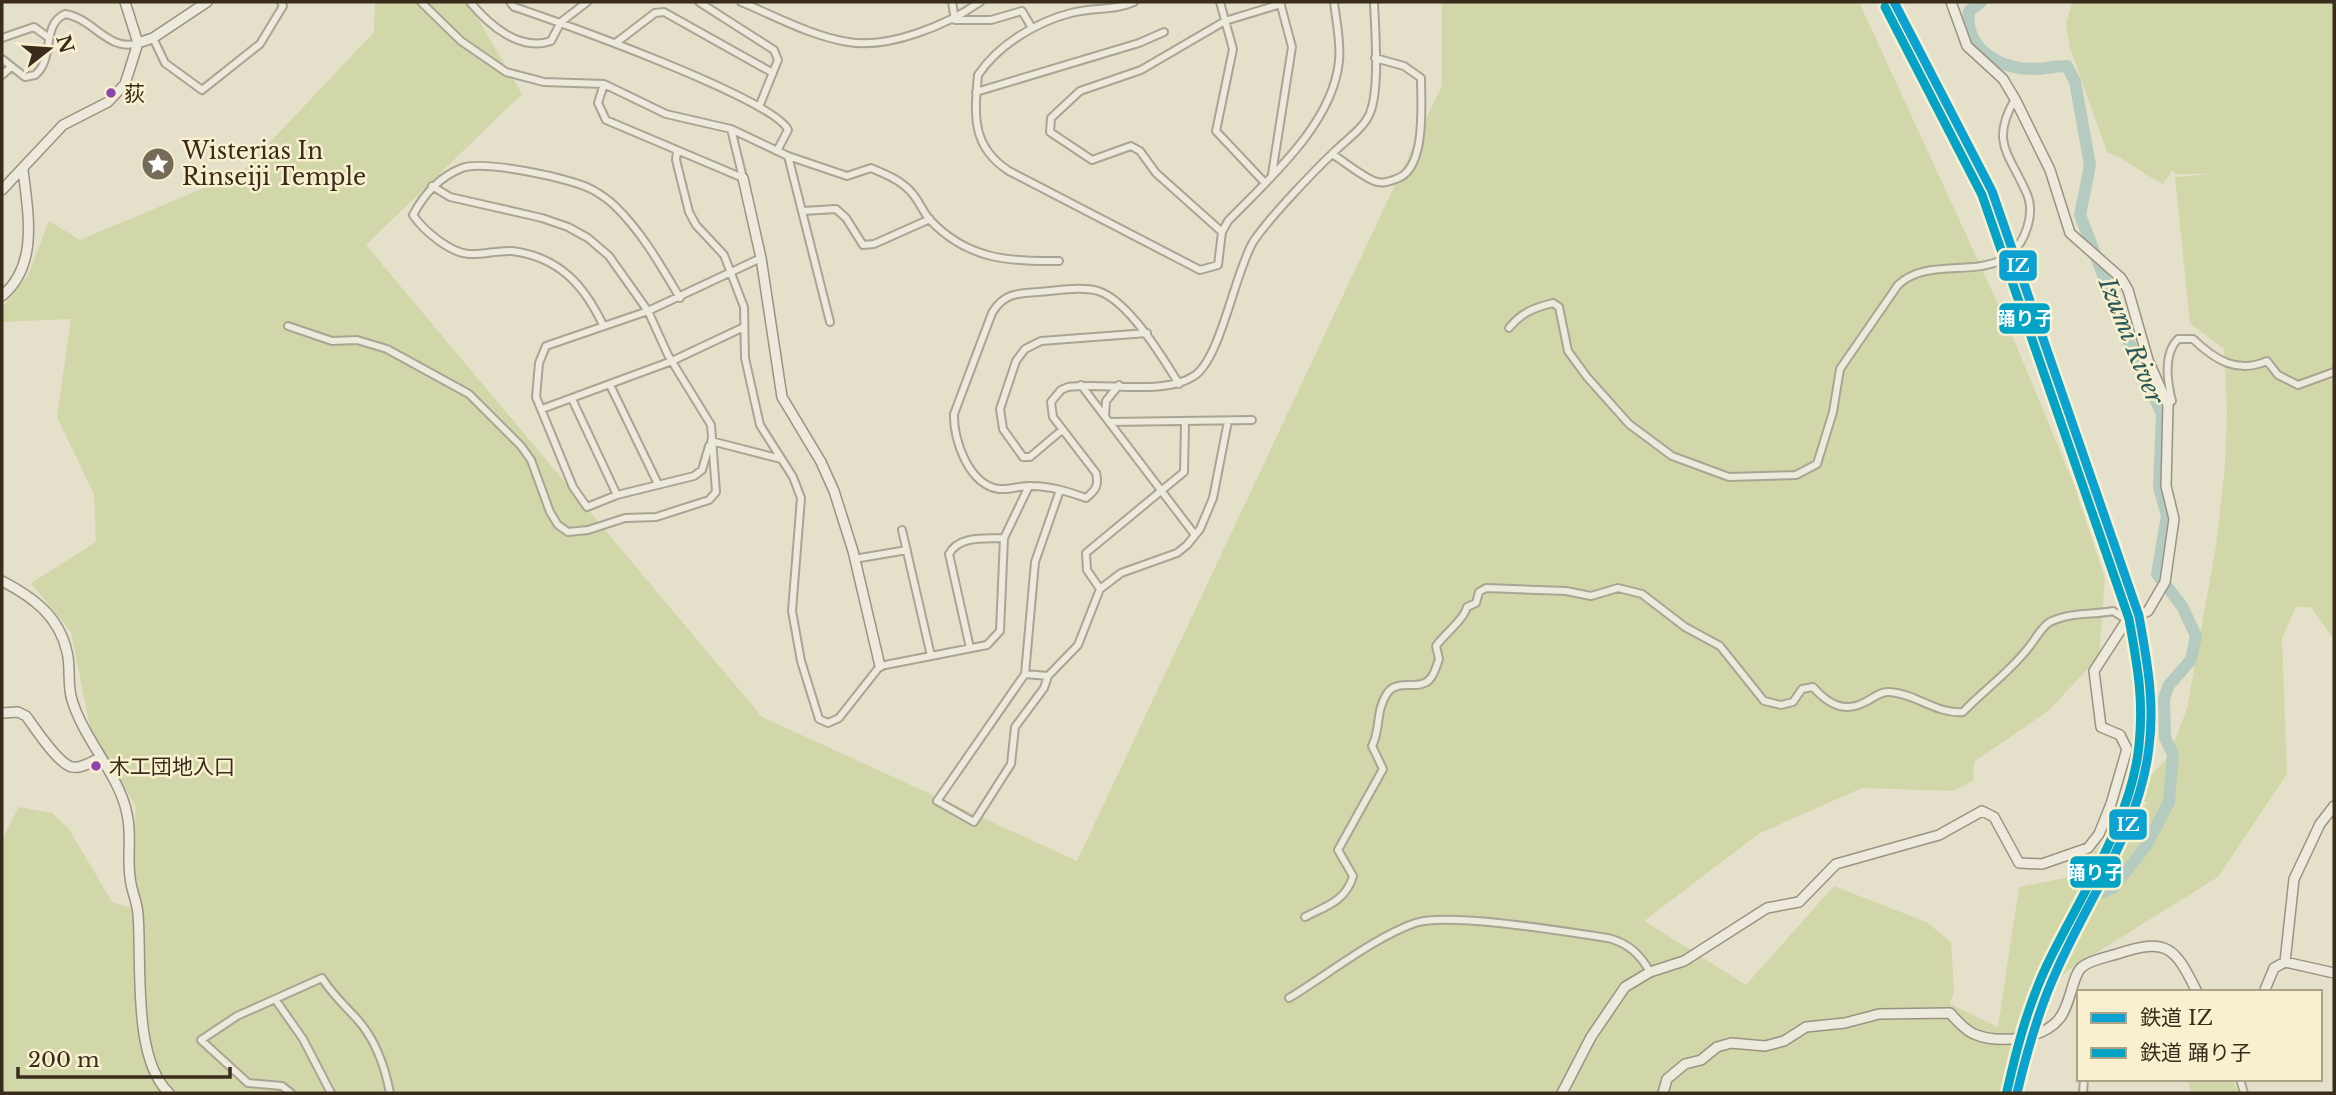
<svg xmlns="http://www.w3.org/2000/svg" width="2336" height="1095" font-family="'Libre Baskerville','Noto Sans JP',serif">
	<rect width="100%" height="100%" fill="#e5e0c9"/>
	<!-- green -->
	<path fill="#d2d7aa" d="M375,2H468L522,94L366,245L762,717L1077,861L1442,85V2H1859L2010,330L2074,485L2105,578L2099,657L2048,711L1974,762L1973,781L1953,791L1862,788L1760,833L1644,921L1746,985L1834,886L1926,922L1951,942L1954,991L1950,1004L1998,1027L2019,887L2065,878L2147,803L2139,796L2138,788L2168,758L2187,709L2216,546L2225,466L2227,411L2224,349L2190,323L2175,177L2212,174H2175L2173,170L2163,184C2143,174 2128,160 2107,152L2070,48L2066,24L2072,2H2334V640L2311,607H2296L2282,638L2287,774L2218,877L2067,971L2016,1026L2012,1093H2V840L19,807L52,813L69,829L112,902L141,911L132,864L136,807L90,727L71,632L31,583L96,542L94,494L57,417L71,319L2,322V308L28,275L49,221L80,240L242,172L374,32Z
		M2187,1079H2233L2238,1093H2191Z"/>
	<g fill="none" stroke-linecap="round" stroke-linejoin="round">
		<!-- river -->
		<path stroke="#b5cbc0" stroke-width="12" d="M1981,2L1969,11C1964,48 1999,69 2033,69C2044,69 2056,66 2067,66L2075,82L2090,165L2080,215L2129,342L2162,414L2159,487L2167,516L2157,574L2182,606L2196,636L2191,660L2169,685L2164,698L2165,738L2173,754L2169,802L2146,846L2113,888L2103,892"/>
		<defs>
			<path id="street" d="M421,2L461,41L506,72L544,82L604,84L666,114L731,129L788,156L847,176L871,168C885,174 901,180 912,193C919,201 923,212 930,220C967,259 1008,262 1059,261
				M470,2C489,25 520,52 551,41L561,22L587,2
				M510,2L514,7C557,21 775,99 788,130L777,151
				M699,2L774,50L778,60L759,107
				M741,2C775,16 811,36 848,42C889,49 947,25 980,2
				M952,2L955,20
				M1134,2C1114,11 1092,7 1071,13C1036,22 998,45 978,75C974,117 972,147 1009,171L1200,270L1218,265L1222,232L1228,221C1270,178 1333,123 1339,61C1341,41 1336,21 1334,2
				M1220,2L1233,49L1216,131L1265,183
				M955,20H991L1022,11L1032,28
				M2,38L34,27L49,38
				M153,38L165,63L202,90L260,44L283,6L281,2
				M617,42L655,13L664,12L773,73
				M2,59L25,77L35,75C55,59 41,25 65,14C93,18 109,53 138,43
				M2,75L11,67
				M604,84L598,103L606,120L743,178
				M976,92L1139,43L1164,32
				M731,129L743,178
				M677,151L676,160L689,212L696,225L724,255L744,307L745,358L760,425L793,477L801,498L792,611L801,661L819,719L828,723L839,718L880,666L987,645L1000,631L1004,538L1029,486
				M1332,154C1345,162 1360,175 1374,181C1382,184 1388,182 1396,179C1427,170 1421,103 1421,78L1404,66L1375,58
				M788,156L830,322
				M1272,174L1292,47L1280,2
				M803,211L836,209L846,218L863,245L874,244L930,219
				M1222,232L1156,173L1140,151L1131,146L1092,160L1050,132L1051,118L1080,91L1141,70L1225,21L1281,4
				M603,325C584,285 559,257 512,251C498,250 483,255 469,254C450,253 423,230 413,215C424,194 439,177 462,168C484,160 572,178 593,190C600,194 609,200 615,206C642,232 661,266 680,298
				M288,326L332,341L357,340L387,349L469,394L521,446L531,460L550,512L558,525L568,532L588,530L625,518L656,517L709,500L716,492L711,425L668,355L648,311L609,256L588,238L568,227L542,218L450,197L432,186
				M1509,328C1521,313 1533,308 1553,303L1559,307L1568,351L1587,377L1629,424L1672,456L1729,477L1796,475L1817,464L1833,412L1840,369L1898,285C1934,250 2007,292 2027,228C2031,216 2032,204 2026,192C2009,153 1990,142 2015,99
				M1179,384C1163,358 1128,300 1098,291C1080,286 1057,291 1038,292C1017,293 1003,294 992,313L954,414C953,440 969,485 999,489C1010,490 1022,485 1032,486C1051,486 1069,492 1086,498C1096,490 1099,485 1096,473L1053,417L1051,402L1061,390L1068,387C1105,382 1164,396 1194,376C1221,358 1234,275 1253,242C1268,219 1313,172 1335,151C1346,140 1364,128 1370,113C1380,88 1375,30 1374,2
				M610,385L658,484
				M1081,385L1195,535
				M572,399L617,495
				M2168,405L2172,401C2167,381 2163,354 2178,339H2193C2215,360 2237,374 2267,361L2278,375L2298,385L2334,372
				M542,409L672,361L744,327
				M1105,416L1106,401L1119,385
				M1109,422L1252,420
				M1062,430L1030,457H1023L1003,429L1000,409L1016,361L1025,349L1041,341L1147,333
				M711,441L781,459
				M709,446L702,470L694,476L617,495L587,507L573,487L536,397L539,363L546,346L648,311L761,258
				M1060,490L1035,562L1025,674L937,801L974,822L1011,764L1015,727L1044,688L1048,676L1078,645L1100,589L1121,573L1177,553L1187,545L1200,529L1213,498L1228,421
				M902,530L931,656
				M854,559L907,550
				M1100,589L1087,570L1086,553L1184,472L1185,422
				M970,648L949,554C959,535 985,539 1004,538
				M1025,674L1048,676
				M1305,917C1326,906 1346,901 1353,876L1338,850L1383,769L1372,746C1381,730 1375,710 1388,692C1398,679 1420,691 1430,679C1434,675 1437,665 1439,659L1436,646C1445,633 1463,621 1467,607L1476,603L1479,592L1486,588L1566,591L1591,596L1618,588L1642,594L1685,627L1720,646L1764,701L1781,705L1793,702L1802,689L1813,687C1827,703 1844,714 1865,702C1874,698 1880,691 1890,692C1917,694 1935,714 1963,712C1985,689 2010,672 2029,647C2035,640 2042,626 2050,622C2069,612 2093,615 2113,611L2127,620
				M1289,998C1327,975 1375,937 1415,923C1449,912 1568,932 1608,938C1628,943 1640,954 1650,972
				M275,999L303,1039L331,1093
				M2240,1079L2244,1093
				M291,1093L282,1086L248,1083L201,1040L237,1016L322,978C332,994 344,1005 357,1019C376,1040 385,1067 390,1093
				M2083,1093L2084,1079"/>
			<path id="secondary" d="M138,43L153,38L207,2
				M743,178L761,258L782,397L821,462L834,491L853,551L880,666
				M2,190L63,125L108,102L125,84L138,43L125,2
				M2,296C39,265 28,213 23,170
				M2,581C33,597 59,616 67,652C71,667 67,685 72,700C84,740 120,776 127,814C132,835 127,856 130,877C131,890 137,901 138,914C142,963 132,1058 169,1093
				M2,713L18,712L26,716C35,728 58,764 72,767C81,769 91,762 99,758
				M2285,962L2294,879L2320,824L2334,806
				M2264,992L2274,968L2285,962L2334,973
				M1562,1093L1591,1037L1625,987L1650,972L1684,961L1767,908L1799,902L1836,864L1939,835L1982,811L1994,817L2019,863L2042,864L2088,848L2099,834L2111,804L2127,749L2120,735L2101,727L2094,671L2127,620L2148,611L2165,582L2174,519L2166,486L2168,405L2148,360L2128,290L2121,278L2070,233L2050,170L2015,99L2003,79L1967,46L1951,2
				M1663,1093L1667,1079L1685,1064L1701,1060L1717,1047L1731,1043L1765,1046L1784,1041L1806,1027L1845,1023L1879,1014L1950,1013C1957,1021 1965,1030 1974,1034C1998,1044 2042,1040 2059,1019C2071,1005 2072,975 2082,967C2090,960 2107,957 2117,954C2167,937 2175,947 2197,992"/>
		</defs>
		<!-- street casing -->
		<use href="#street" stroke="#aaa493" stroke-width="10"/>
		<!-- secondary casing -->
		<use href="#secondary" stroke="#9a9383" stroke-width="12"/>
		<!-- street -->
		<use href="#street" stroke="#ede9dc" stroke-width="6"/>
		<!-- secondary -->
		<use href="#secondary" stroke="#ede9dc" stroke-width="9"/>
		<defs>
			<path id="rail-1" d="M1894,2L1992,191L2139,616C2147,661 2155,702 2149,747C2140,828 2088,899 2056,972C2038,1011 2027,1051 2017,1093"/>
			<path id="rail-2" d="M1885,7L1982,195L2129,619C2137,664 2144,698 2139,745C2132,820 2079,898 2047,965C2028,1005 2017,1047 2007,1091"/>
		</defs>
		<!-- rail-1 casing -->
		<use href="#rail-1" stroke="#f8f0ce" stroke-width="14"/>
		<!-- rail-2 casing -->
		<use href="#rail-2" stroke="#f8f0ce" stroke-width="14"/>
		<!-- rail-1 -->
		<use href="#rail-1" stroke="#0ba2d1" stroke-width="9"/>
		<!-- rail-2 -->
		<use href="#rail-2" stroke="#03a3c5" stroke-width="9"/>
	</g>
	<!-- icons -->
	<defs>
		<symbol id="sight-disc" viewBox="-11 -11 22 22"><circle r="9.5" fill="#756b58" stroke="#f8f0ce"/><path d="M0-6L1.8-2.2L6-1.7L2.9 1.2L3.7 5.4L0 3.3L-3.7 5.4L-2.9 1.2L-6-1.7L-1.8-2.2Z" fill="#fff"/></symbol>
	</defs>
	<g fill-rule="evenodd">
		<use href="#sight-disc" x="139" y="145" width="38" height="38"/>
	</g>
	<!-- markers -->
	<g fill="#8e44ad" stroke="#f8f0ce" stroke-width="2.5">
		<circle cx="111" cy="93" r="6"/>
		<circle cx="96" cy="766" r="6"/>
	</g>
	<g text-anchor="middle" stroke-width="5" stroke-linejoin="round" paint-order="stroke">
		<!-- bus labels -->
		<g font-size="21" fill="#392c1b" stroke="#f8f0ce" text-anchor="start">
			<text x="124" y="101">荻</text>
			<text x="109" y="774">木工団地入口</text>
		</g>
		<!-- poi labels -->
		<g font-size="23" fill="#392c1b" stroke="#f8f0ce" text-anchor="start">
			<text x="182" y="159">Wisterias In<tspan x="182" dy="26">Rinseiji Temple</tspan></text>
		</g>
		<!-- water labels -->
		<g font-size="24" font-style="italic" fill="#29595a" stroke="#f8f0ce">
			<text transform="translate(2131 341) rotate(68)" y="8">Izumi River</text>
		</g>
	</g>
	<g stroke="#f8f0ce" stroke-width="2.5">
		<rect x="1998" y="249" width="40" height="33" rx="7" fill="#0ba2d1"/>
		<rect x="1998" y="302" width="53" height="33" rx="7" fill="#03a3c5"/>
		<rect x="2108" y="808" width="40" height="33" rx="7" fill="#0ba2d1"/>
		<rect x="2069" y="855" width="53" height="34" rx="7" fill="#03a3c5"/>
	</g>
	<g font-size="19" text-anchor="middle" font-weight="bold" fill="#fff">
		<text x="2018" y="272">IZ</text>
		<text x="2025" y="325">踊り子</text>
		<text x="2128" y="831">IZ</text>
		<text x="2095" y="879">踊り子</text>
	</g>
	<!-- border -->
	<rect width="2336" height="1095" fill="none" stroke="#392c1b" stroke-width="7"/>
	<!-- legend -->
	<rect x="2077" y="990" width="245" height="91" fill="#f8f0ce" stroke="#aca286" stroke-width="2"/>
	<rect x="2091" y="1013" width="35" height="10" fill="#0ba2d1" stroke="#aca286" stroke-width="2"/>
	<text x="2140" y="1025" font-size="21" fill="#392c1b">鉄道 IZ</text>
	<rect x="2091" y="1048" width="35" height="10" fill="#03a3c5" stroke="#aca286" stroke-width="2"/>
	<text x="2140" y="1060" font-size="21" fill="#392c1b">鉄道 踊り子</text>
	<!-- north arrow -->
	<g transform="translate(49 49) rotate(73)" stroke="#f8f0ce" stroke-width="5" paint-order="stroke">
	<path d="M0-5L12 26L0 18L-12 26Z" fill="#392c1b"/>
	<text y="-10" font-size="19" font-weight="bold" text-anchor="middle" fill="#392c1b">N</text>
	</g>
	<!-- scale -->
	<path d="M18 1067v10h212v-10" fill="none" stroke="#392c1b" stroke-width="3.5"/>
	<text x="28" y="1067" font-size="21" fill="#392c1b" stroke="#f8f0ce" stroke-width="5" paint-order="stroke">200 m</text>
</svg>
